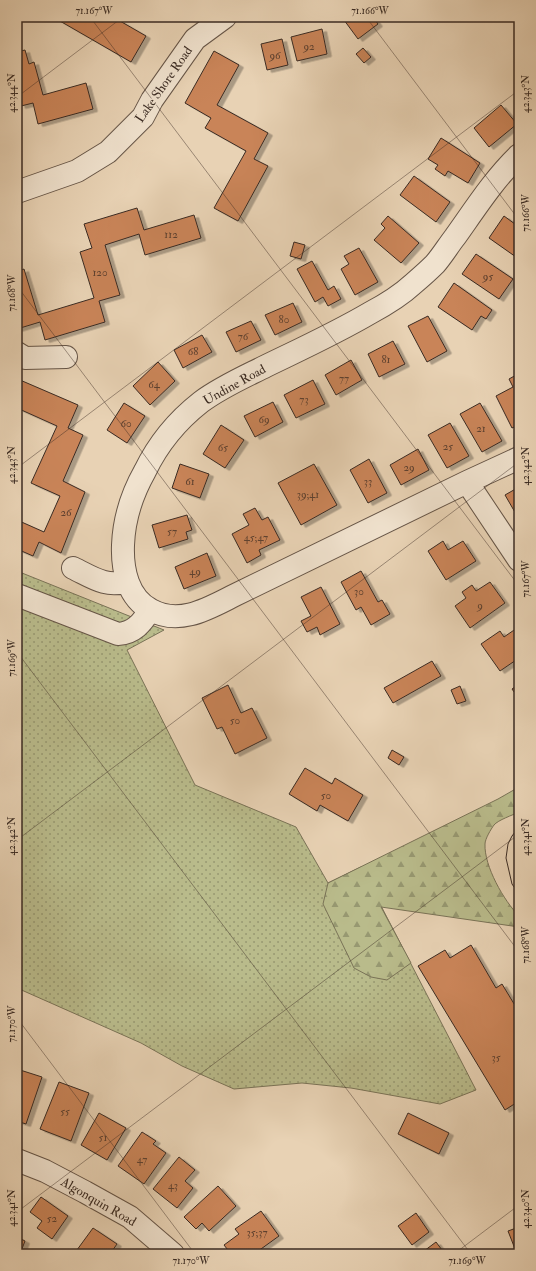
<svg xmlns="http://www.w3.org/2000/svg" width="536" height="1271" font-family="'IM FELL Double Pica',serif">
	<defs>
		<pattern id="green-dots" width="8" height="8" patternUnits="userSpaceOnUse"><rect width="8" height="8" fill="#b9bb8b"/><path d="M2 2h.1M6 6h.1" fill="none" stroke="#979871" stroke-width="1.8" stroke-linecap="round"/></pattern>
		<pattern id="forest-firs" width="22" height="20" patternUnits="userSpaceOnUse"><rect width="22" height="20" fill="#b9bb8b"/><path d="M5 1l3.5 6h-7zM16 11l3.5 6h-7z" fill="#979871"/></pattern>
		<filter id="shadow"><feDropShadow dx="4.5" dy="2.5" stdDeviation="0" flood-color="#0004"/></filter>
	</defs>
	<rect width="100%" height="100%" fill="#e8d2b4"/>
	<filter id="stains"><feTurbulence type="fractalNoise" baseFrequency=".005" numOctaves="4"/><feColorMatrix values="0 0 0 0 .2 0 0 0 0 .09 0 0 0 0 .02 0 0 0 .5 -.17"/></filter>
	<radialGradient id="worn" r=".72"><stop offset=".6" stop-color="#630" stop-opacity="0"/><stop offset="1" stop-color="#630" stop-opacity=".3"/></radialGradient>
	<!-- green -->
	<path fill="url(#green-dots)" stroke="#7a7357" d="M17,571L164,630L127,650L195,785L296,827L328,883L361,867L476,1090L440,1104L351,1088L302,1083L234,1089L182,1066L141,1043L17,988Z"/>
	<!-- forest -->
	<path fill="url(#forest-firs)" stroke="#7a7357" d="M519,787V812C513,815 498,820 494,825C491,829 485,839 485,844C484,866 504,901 519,916V927L381,907L411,963L387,980L371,977L354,968L323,904L328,883L498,799Z"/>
	<!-- building -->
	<path fill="#c98459" stroke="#3a2b23" filter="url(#shadow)" d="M53,17H113L146,36L131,62Z
		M347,17H373L378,24L358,39L344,20Z
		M322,29L327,54L297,61L291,37Z
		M282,39L288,65L267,70L261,44Z
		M363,48L371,57L364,63L356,54Z
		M25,50L29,64L34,62L43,95L86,83L93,109L38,124L33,103L21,106L17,92V52Z
		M214,51L239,65L217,105L268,133L254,159L268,166L238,221L214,208L246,151L205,128L211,118L185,103Z
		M501,105L517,124L489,147L474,128Z
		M441,138L480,163L468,183L448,171L445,176L435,169L438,165L428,159Z
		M414,176L450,202L436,222L400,195Z
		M137,208L144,230L194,215L201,238L145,255L139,234L105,245L120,295L99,301L105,322L45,340L40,322L17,329V272L24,269L38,315L94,298L80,252L92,248L84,224Z
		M388,216L419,243L401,263L374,240L385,228L381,224Z
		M504,216L519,227V253L516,257L489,238Z
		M294,242L305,245L301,259L290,256Z
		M359,248L378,282L355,295L341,269L349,264L344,256Z
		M476,254L513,279L499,299L462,274Z
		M312,261L328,290L334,286L341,299L328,306L323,297L315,302L297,269Z
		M454,283L492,310L486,319L481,316L472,330L438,307Z
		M293,303L302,322L275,335L265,315Z
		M428,316L447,351L427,362L408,326Z
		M251,321L261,340L236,352L226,332Z
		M202,335L212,352L183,368L174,350Z
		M393,341L405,364L379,377L368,354Z
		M351,360L362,380L336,395L325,375Z
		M158,362L175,381L150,405L133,386Z
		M518,374L519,425L512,428L496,396L513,387L509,379Z
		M20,380L78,405L68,428L83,435L63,481L85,492L61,553L39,542L33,556L17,549V520L44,532L60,496L31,483L57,426L17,408V386Z
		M313,380L325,404L296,418L284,395Z
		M273,402L283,422L255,437L244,416Z
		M124,403L145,416L127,443L107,430Z
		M480,403L502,441L482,452L460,414Z
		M450,423L469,456L447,468L428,435Z
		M221,425L244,440L225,468L203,454Z
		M418,449L429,470L401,485L390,465Z
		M369,459L387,493L368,503L350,470Z
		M180,464L209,474L200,498L172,488Z
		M314,464L337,505L301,525L278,483Z
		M519,487V512L516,514L505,495Z
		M255,508L262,520L268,517L280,540L259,550L261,555L247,563L232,534L249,525L243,514Z
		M187,515L192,530L186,532L188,539L159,548L152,525Z
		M443,541L448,550L463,541L476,561L446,580L428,551Z
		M207,553L216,576L184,589L175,567Z
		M361,571L378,602L382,600L390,614L371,625L361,607L356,610L341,582Z
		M490,582L505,603L470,628L455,606L466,598L462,592L472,585L476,591Z
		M321,587L340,624L320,635L317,627L307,632L301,621L311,616L301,597Z
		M517,628L519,631V658L500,671L481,644L500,631L504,637Z
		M432,661L441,676L393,703L384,688Z
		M519,684V699L512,689Z
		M228,685L241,713L252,708L267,738L235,754L222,727L217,729L202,698Z
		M460,686L466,701L457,704L451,690Z
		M392,750L404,757L399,765L388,758Z
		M305,768L332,784L335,778L363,795L348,821L320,805L317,811L289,794Z
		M471,945L496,988L502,984L519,1012V1101L505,1110L418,966L445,950L450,958Z
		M17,1069L42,1077L26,1124L17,1121Z
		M59,1082L89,1093L71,1141L40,1129Z
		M99,1113L126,1128L107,1160L81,1145Z
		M408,1113L449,1133L439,1154L398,1134Z
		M142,1132L156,1141L153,1144L166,1153L144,1184L118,1166Z
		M179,1157L195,1170L185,1181L193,1188L177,1208L153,1189Z
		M218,1186L236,1206L209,1231L202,1223L196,1229L184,1217Z
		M41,1197L68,1216L52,1239L37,1228L42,1221L30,1212Z
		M261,1211L279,1236L254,1254H231L224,1245L239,1234L235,1229Z
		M416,1213L429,1232L412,1245L398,1226Z
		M519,1227V1254H517L508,1231Z
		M93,1228L117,1244L110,1254H74Z
		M17,1237L25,1241L20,1254H17Z
		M436,1242L445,1254H420Z"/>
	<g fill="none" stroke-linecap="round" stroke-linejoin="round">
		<defs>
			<path id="minor" d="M519,155C494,179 475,209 455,237C448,246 442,256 435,264C428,271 420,278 413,284C400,296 385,305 370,313C336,333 301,349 266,366C244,377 221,387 201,402C178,420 158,444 145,471C132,494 124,519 123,545C122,570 128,598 151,610C180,626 209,608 235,595L467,482L519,458
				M17,192L77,171L108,152L143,117L152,100L195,39L225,17
				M17,353L25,358L66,357
				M467,482L519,560
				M73,568C92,577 106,588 127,581
				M17,595L118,634C134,633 142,623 150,610
				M17,1160L45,1171L85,1192L130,1217L173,1254"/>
		</defs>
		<!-- minor casing -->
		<use href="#minor" stroke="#665547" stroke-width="24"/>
		<!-- minor -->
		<use href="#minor" stroke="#f0e2ce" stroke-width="22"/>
		<!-- tram -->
		<path stroke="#3a2b23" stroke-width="1" d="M519,827L512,836L508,844L506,858L512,884L519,894"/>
	</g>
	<!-- ticks -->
	<path fill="none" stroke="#3a2b23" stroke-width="1" stroke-opacity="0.45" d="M90,17L519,586M366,17L519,220M17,97L123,17M17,286L519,952M17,468L519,90M17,652L471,1254M17,840L519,462M17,1018L195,1254M17,1212L519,834M454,1254L519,1205"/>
	<g text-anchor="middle" stroke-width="3" stroke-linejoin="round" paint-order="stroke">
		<!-- number labels -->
		<g font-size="11" fill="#5e4130">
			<text x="309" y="50">92</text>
			<text x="275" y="59">96</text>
			<text x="171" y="238">112</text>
			<text x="100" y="276">120</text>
			<text x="488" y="280">95</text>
			<text x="284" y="323">80</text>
			<text x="243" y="340">76</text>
			<text x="193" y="355">68</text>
			<text x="386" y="363">81</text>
			<text x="344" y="382">77</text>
			<text x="154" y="388">64</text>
			<text x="304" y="403">73</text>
			<text x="264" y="423">69</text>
			<text x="126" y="427">60</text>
			<text x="481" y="432">21</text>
			<text x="448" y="450">25</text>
			<text x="223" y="451">65</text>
			<text x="409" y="471">29</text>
			<text x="190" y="485">61</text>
			<text x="368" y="485">33</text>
			<text x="308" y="498">39;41</text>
			<text x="66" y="516">26</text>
			<text x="172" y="535">57</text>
			<text x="256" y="541">45;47</text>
			<text x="195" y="575">49</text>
			<text x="359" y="595">30</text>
			<text x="480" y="609">9</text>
			<text x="235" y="724">50</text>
			<text x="326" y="799">50</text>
			<text x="496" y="1061">35</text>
			<text x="65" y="1115">55</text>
			<text x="103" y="1141">51</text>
			<text x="142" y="1163">47</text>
			<text x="173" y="1189">43</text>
			<text x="52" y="1222">52</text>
			<text x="257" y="1236">35;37</text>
		</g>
		<!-- street labels -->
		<g font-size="13" fill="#3a2b23" stroke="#f0e2ce">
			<text transform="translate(163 84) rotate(-55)" y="5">Lake Shore Road</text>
			<text transform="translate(234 384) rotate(-29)" y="5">Undine Road</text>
			<text transform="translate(99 1201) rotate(30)" y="5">Algonquin Road</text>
		</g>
	</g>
	<!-- margin -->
	<rect width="536" height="1271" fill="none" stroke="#e8d2b4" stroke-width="44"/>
	<rect x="22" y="22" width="492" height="1227" fill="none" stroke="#3a2b23" stroke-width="1.5"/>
	<g font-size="10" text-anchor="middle" fill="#3a2b23">
		<text x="94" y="14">71.167°W</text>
		<text x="370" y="14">71.166°W</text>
		<text transform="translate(11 93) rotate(-90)" y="4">42.344°N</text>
		<text transform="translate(525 94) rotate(-90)" y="4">42.343°N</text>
		<text transform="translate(525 213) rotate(-90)" y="4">71.166°W</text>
		<text transform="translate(11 293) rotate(-90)" y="4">71.168°W</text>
		<text transform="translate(11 465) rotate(-90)" y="4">42.343°N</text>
		<text transform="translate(525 466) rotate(-90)" y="4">42.342°N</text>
		<text transform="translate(525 579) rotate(-90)" y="4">71.167°W</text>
		<text transform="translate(11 658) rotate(-90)" y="4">71.169°W</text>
		<text transform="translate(11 836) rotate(-90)" y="4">42.342°N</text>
		<text transform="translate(525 837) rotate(-90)" y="4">42.341°N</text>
		<text transform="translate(525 945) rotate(-90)" y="4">71.168°W</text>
		<text transform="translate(11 1024) rotate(-90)" y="4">71.170°W</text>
		<text transform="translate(11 1208) rotate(-90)" y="4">42.341°N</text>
		<text transform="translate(525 1209) rotate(-90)" y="4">42.340°N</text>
		<text x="191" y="1264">71.170°W</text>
		<text x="467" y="1264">71.169°W</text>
	</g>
	<rect width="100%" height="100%" filter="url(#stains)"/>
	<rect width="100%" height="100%" fill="url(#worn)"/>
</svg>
